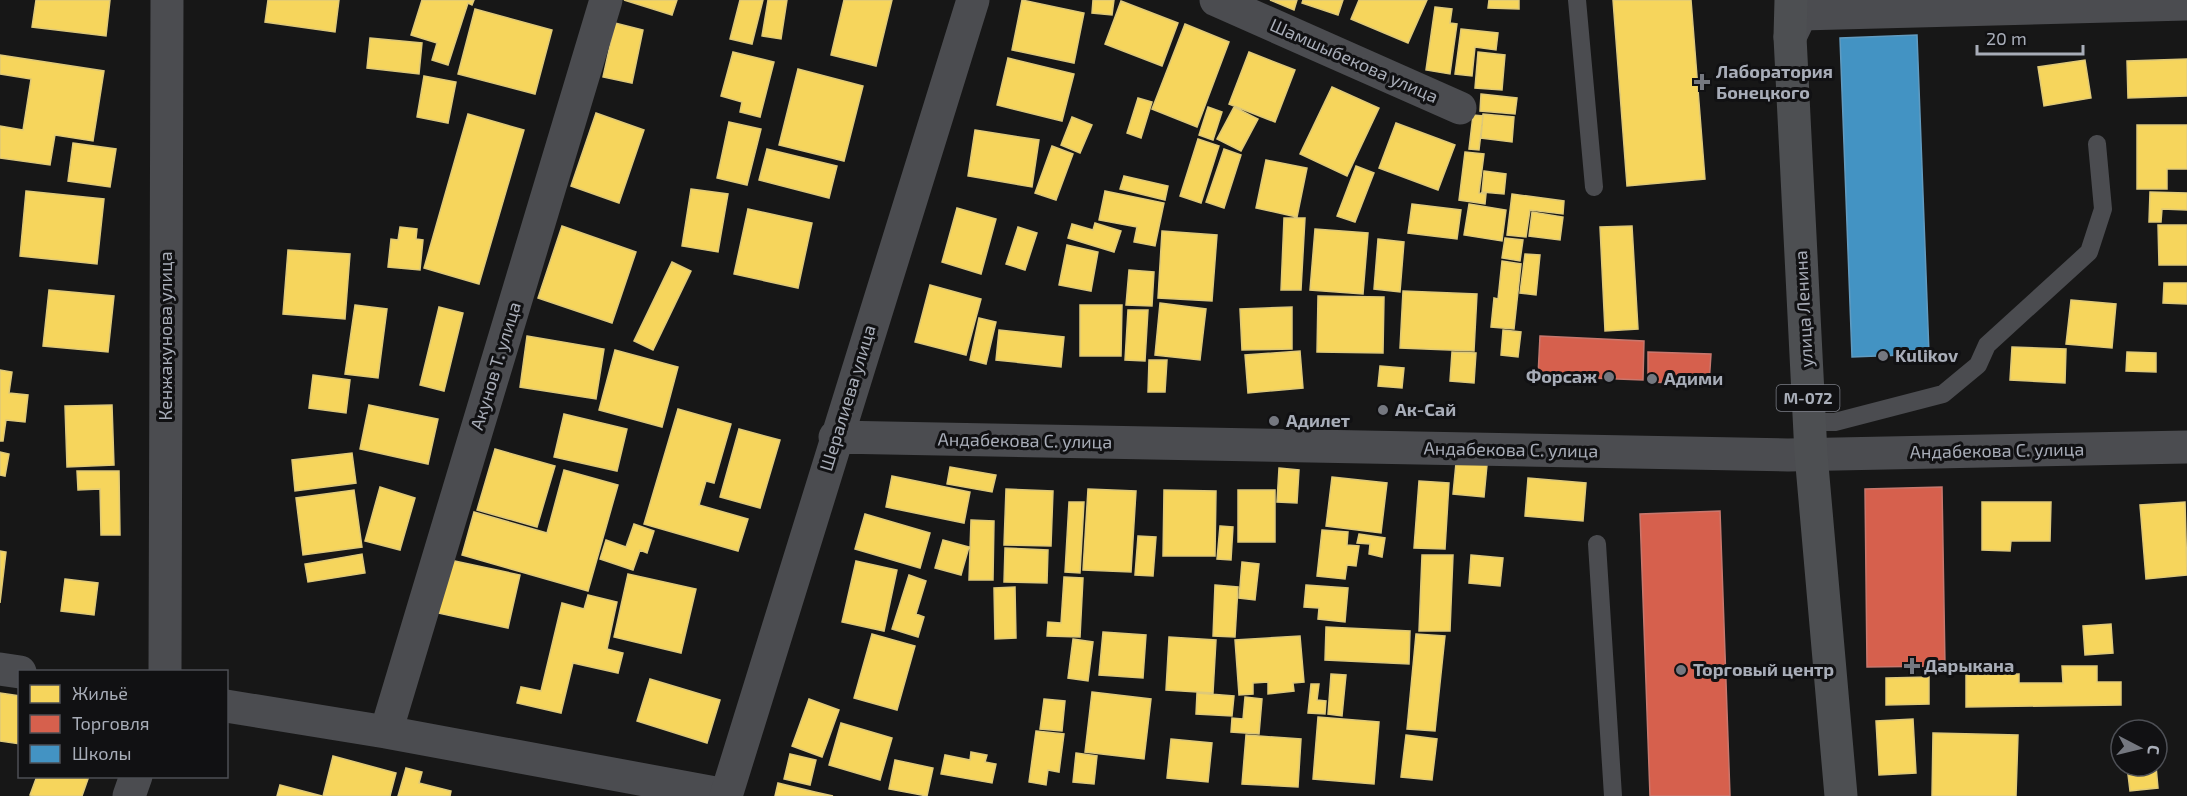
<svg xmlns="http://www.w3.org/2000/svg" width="2187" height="796" font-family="'Exo 2',sans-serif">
	<rect width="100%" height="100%" fill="#171717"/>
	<!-- homes -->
	<path fill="#f6d55c" stroke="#dfc978" stroke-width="1.5" d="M36,0H110L106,36L32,27Z
		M268,0H339L335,32L265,22Z
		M422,0H474L472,5L468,3L448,65L432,60L437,43L411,35Z
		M624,0H677L672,15Z
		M740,0H763L752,44L730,39Z
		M768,0H787L781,39L762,36Z
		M844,0H892L876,66L831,55Z
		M1022,0L1084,13L1074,63L1012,50Z
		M1093,0H1114L1112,15L1092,13Z
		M1270,0H1297L1294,10Z
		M1303,0H1343L1338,15L1302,3Z
		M1359,0H1427L1408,43L1351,19Z
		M1489,0H1519V9L1488,8Z
		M1613,0H1691L1705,179L1627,186Z
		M1121,1L1178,23L1162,66L1105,44Z
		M1435,7L1452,9L1450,23L1457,24L1450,74L1426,70Z
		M475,9L552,30L535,94L458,74Z
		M615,23L643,30L632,83L603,77Z
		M1185,24L1229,42L1197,127L1152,109Z
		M1461,29L1498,33L1496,50L1475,47L1472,76L1455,74Z
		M370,38L422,43L419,74L367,68Z
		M733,52L774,62L760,117L740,112L742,102L721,96Z
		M1249,52L1295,70L1275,122L1229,104Z
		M1478,52L1505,55L1502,90L1475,88Z
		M0,55L104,71L93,141L55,135L50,165L0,158V126L23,130L31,79L0,74Z
		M1008,58L1074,74L1062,121L997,105Z
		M2187,59V96L2128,98L2127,61Z
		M2085,60L2091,98L2044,106L2038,67Z
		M798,69L863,86L844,161L779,145Z
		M424,76L456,82L448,123L417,117Z
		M1332,87L1379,108L1347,176L1300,154Z
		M1481,94L1517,98L1515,114L1480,111Z
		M1138,98L1152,102L1141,138L1127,133Z
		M1208,107L1222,112L1213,140L1199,135Z
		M1234,107L1258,119L1241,151L1217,139Z
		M596,113L644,130L619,203L571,186Z
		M468,114L524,130L479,284L424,268Z
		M1483,114L1514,117L1512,142L1481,138Z
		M1473,115L1483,116L1479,150L1469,149Z
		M1072,117L1092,125L1080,153L1061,145Z
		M729,122L761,129L747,185L717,178Z
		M1396,123L1455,145L1438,190L1379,168Z
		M2137,125H2187V169H2167V189H2137Z
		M975,130L1039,140L1032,187L968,176Z
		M1198,139L1219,146L1201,203L1180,196Z
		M73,143L116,149L110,187L68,181Z
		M1052,146L1073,154L1056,200L1035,193Z
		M767,149L837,166L829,198L759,180Z
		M1224,149L1241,155L1224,208L1206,202Z
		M1465,152L1484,154L1479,193L1486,194L1485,204L1459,200Z
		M1266,160L1307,168L1297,217L1256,208Z
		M1356,166L1374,173L1355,222L1337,216Z
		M1484,171L1506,174L1504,194L1482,192Z
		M1124,176L1168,186L1165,200L1120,189Z
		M691,189L728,194L718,252L682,246Z
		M26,191L104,199L97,264L20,256Z
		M1105,191L1164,203L1155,246L1134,242L1137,227L1099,220Z
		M2150,192L2187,193V210L2162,209L2161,222H2149Z
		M1512,194L1564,201L1563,214L1530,210L1526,237L1507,235Z
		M1412,204L1461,210L1457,239L1408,233Z
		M1469,204L1506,210L1502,241L1464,235Z
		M957,208L996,219L981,274L942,262Z
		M748,209L812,223L798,288L734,274Z
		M1532,212L1563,217L1560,240L1529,236Z
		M1284,218H1305L1301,290H1281Z
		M1095,223L1121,231L1114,252L1068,238L1072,224L1093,230Z
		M2158,225H2187V265H2159Z
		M562,226L636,252L612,323L538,298Z
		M1632,226L1638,329L1605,331L1600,227Z
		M400,227L417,229L416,239L423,240L420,270L388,267L391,239L398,240Z
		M1018,227L1037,233L1025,270L1006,264Z
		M1315,229L1368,233L1363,294L1310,290Z
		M1162,231L1217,235L1212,301L1158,298Z
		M1505,238L1523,240L1520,261L1502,258Z
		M1378,239L1404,242L1400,292L1374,289Z
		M1067,245L1098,252L1091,291L1059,285Z
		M288,250L350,254L345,319L283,314Z
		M1525,254L1540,255L1536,295L1520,293Z
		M1502,261L1521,264L1514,329L1491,327L1494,298L1498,299Z
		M672,262L691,271L653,350L634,341Z
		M1129,270L1154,272L1152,306L1126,305Z
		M2164,283H2187V304L2163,303Z
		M930,285L981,299L966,355L915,342Z
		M49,290L114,296L108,352L43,346Z
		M1403,291L1477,294L1474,351L1400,348Z
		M1318,296L1384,297L1383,353L1317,352Z
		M2071,300L2116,304L2112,348L2066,344Z
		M1160,303L1206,309L1200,360L1155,355Z
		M355,305L387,309L378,378L345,374Z
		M1080,305H1122L1121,356H1080Z
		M439,307L463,313L444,391L420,385Z
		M1292,307V349L1242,350L1240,309Z
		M1128,310H1148L1145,361L1125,360Z
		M979,318L996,322L986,364L970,360Z
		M999,330L1064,337L1061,367L996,360Z
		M1503,330L1521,332L1518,357L1501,355Z
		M527,336L604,349L596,399L520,387Z
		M2012,347L2066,349L2065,383L2010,380Z
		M615,350L678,367L662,427L599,410Z
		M1300,351L1303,388L1248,393L1245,355Z
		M1452,352L1476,353L1474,383L1450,381Z
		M2127,352L2156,353V372L2126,371Z
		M1149,360H1167L1165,392H1148Z
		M1380,366L1404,368L1402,388L1378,386Z
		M0,370L12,372L9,393L28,395L25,422L6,420L3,441H0Z
		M313,375L350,380L346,413L309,408Z
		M112,405L114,465L67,467L65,406Z
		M369,405L438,419L428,464L360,449Z
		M678,409L731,424L714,483L706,481L699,505L748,519L738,551L644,524Z
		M564,414L627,429L617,471L554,457Z
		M739,429L780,440L760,508L720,497Z
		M495,449L555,466L537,527L477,510Z
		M0,452L9,454L5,476L0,475Z
		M352,453L356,483L295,491L292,460Z
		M1456,463L1487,465L1484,497L1453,494Z
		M950,467L996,475L992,492L947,484Z
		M1279,468L1299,470L1297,503L1277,502Z
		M564,470L618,485L588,591L462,555L474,512L547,533Z
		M77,471H119L120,535H101L100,489L78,490Z
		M892,476L970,492L964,523L886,507Z
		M1332,477L1387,483L1381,533L1326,526Z
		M1528,478L1586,483L1583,521L1525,516Z
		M1419,481L1449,483L1445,549L1414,548Z
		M380,487L415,498L400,550L365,541Z
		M1006,489L1053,491L1051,546L1004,545Z
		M1088,489L1136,491L1131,572L1083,570Z
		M354,490L362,547L303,555L296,498Z
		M1164,490L1216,491L1215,556H1163Z
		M1238,490H1275V542H1238Z
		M1069,502H1084L1080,573L1065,572Z
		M1982,502H2051L2050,541H2011L2010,551L1982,550Z
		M2185,502L2187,575L2146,579L2140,505Z
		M865,514L930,533L920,568L855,549Z
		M971,520L994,521L993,580H969Z
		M634,524L654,531L647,553L640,550L633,570L600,559L606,540L626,547Z
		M1220,526L1233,527L1231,560L1217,559Z
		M1322,530L1348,532L1347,545L1359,546L1356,566L1347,565L1345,579L1317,576Z
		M1359,534L1385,538L1382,557L1369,554L1370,544L1357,543Z
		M1138,536L1156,537L1153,576L1135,575Z
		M943,540L969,547L961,575L935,568Z
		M1005,548L1048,550L1047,583L1004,582Z
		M0,551L6,552L0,603Z
		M362,554L365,573L308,582L305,564Z
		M1422,555H1453L1450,631H1419Z
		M1471,555L1503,558L1500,586L1469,583Z
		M450,560L520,575L508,628L438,613Z
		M856,561L897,570L884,631L842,622Z
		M1242,562L1259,564L1255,600L1239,598Z
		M628,574L696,589L681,653L614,637Z
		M909,575L926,581L916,614L924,617L918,637L892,629Z
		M1064,577L1083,578L1080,637L1047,636L1048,622L1061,623Z
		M65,579L98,583L94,615L61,611Z
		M1215,585L1238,587L1235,637L1213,636Z
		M1306,585L1348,588L1345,622L1318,619L1319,608L1304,607Z
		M1015,587L1016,638L995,639L994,588Z
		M588,595L617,602L607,649L623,653L618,673L573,663L561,713L517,703L521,687L541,691L562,603L584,609Z
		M2111,624L2113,653L2085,655L2083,626Z
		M1326,627L1410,631L1409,664L1325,660Z
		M1103,632L1146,635L1143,678L1099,675Z
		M872,634L915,646L897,710L854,698Z
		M1416,634L1445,636L1435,731L1407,729Z
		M1300,636L1304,682L1293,683L1294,691L1268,694V682L1253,683V694L1239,695L1235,640Z
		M1169,637L1216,640L1213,693L1166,690Z
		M1073,639L1093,642L1088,681L1068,678Z
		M2062,666H2097V682H2121V705L1966,707V675L2019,674V683H2063Z
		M1331,674L1346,675L1342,716L1328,714Z
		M1929,677V704L1886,705V678Z
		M650,679L720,700L707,743L637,721Z
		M1311,684H1319L1317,700L1326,701L1325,714L1308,713Z
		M1092,692L1151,699L1144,759L1085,752Z
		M0,693L20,696V744L0,741Z
		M1197,693L1234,696L1232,716L1196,714Z
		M1245,697L1262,699L1259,734L1231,732L1232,718L1243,719Z
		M809,699L839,710L822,757L792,746Z
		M1044,699L1065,701L1062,731L1040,729Z
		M1318,717L1379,722L1374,784L1313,779Z
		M1913,719L1916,773L1879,775L1876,721Z
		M841,723L892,738L880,780L829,765Z
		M1036,731L1064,734L1059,772L1048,770L1046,785L1029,782Z
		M1933,733L2018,735L2016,796H1932Z
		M1246,735L1301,739L1298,787L1242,784Z
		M1406,735L1437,739L1432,780L1401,777Z
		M1171,739L1212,743L1208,782L1167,778Z
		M971,752L987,755L985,762L996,764L992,783L941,774L945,755L970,760Z
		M1076,753L1097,756L1094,784L1073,782Z
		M790,754L816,760L810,785L784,779Z
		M333,756L396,773L390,796H323Z
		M895,760L933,768L927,796L889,789Z
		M2127,766H2156L2158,788L2130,791Z
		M406,768L422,772L419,783L451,791L450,796H398Z
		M37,776H89L82,796H34L30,795Z
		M778,783L815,792L833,796H775Z
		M280,785L322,796H277Z"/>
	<!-- shops -->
	<path fill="#d6604d" stroke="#c8776d" stroke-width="1.5" d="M1540,336L1644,341L1643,380L1538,376Z
		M1648,352L1711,354L1709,384L1648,382Z
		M1942,487L1945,666L1867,667L1865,489Z
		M1720,511L1730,796H1650L1640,514Z"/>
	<!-- schools -->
	<path fill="#4393c3" stroke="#619bc0" stroke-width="1.5" d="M1917,35L1929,354L1852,357L1840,38Z"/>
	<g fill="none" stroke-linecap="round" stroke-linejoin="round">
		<!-- service -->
		<path stroke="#4b4c50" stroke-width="18" d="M1577,0L1594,187
			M1809,422H1835L1943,394L1978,365L1987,345L2089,252L2103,209L2097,144
			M1597,544L1613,796"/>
		<!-- minor -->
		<path stroke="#4b4c50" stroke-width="33" d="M1216,0L1460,108
			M1790,37L1801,14L2187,4
			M0,669L20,672
			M165,672L167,0
			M226,706L386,732L726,795
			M386,732L606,0
			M129,796L136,776"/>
		<!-- tertiary -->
		<path stroke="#4b4c50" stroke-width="33" d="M835,437L1788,455L2187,447
			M726,796L973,0"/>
		<!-- primary -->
		<path stroke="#4d4f52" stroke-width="33" d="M1791,0L1790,37L1811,454L1841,796"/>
	</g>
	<!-- markers -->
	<g fill="#757880" stroke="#111113" stroke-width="2">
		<path d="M1699 73h6v6h6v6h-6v6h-6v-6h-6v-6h6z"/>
		<circle cx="1883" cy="356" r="6"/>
		<circle cx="1609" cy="377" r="6"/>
		<circle cx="1652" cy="379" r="6"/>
		<circle cx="1383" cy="410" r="6"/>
		<circle cx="1274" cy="421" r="6"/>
		<path d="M1909 657h6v6h6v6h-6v6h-6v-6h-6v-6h6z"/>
		<circle cx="1681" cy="670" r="6"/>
	</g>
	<g text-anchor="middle" stroke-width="6" stroke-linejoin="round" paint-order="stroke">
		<!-- shield labels -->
		<rect fill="#111113" stroke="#7b7e86" stroke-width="1.5" x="1776.5" y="385" width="63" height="26" rx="4.5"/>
		<g font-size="16" font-weight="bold" fill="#a8adb8">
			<text x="1808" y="404">М-072</text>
		</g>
		<!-- street labels -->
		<g font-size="18" fill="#a8adb8" stroke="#111113">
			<text transform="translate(1354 61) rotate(24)" y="6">Шамшыбекова улица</text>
			<text transform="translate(1804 309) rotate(-93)" y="6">улица Ленина</text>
			<text transform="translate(166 336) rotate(-90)" y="6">Кенжакунова улица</text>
			<text transform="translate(496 366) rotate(-73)" y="6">Акунов Т. улица</text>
			<text transform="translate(848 398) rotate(-73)" y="6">Шералиева улица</text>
			<text transform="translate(1025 441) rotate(1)" y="6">Андабекова С. улица</text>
			<text transform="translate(1511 450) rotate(1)" y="6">Андабекова С. улица</text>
			<text transform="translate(1997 451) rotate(-1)" y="6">Андабекова С. улица</text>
		</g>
		<!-- poi labels -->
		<g font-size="18" font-weight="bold" fill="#a8adb8" stroke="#111113" text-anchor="start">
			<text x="1716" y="78">Лаборатория<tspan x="1716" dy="21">Бонецкого</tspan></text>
			<text x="1895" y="362">Kulikov</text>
			<text x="1597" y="383" text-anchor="end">Форсаж</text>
			<text x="1664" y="385">Адими</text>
			<text x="1395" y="416">Ак-Сай</text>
			<text x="1286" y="427">Адилет</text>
			<text x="1924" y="672">Дарыкана</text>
			<text x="1693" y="676">Торговый центр</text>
		</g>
	</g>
	<!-- legend -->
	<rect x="18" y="670" width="210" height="108" fill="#111113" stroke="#4d4f55" stroke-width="1.5"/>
	<rect x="30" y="685" width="30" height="18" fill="#f6d55c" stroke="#4d4f55" stroke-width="1.5"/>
	<text x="72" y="700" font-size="18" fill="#a8adb8">Жильё</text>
	<rect x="30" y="715" width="30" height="18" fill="#d6604d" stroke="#4d4f55" stroke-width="1.5"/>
	<text x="72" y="730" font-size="18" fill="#a8adb8">Торговля</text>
	<rect x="30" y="745" width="30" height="18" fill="#4393c3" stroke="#4d4f55" stroke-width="1.5"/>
	<text x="72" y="760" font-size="18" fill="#a8adb8">Школы</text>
	<!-- north arrow -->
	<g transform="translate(2139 748) rotate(97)"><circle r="28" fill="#111113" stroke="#4d4f55" stroke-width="1.5"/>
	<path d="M0-4.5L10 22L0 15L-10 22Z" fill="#757880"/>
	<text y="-9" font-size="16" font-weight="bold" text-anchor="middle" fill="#a8adb8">С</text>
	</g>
	<!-- scale -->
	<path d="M1977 45v9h106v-9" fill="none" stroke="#a8adb8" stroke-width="3"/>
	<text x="1986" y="45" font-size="18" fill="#a8adb8" stroke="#111113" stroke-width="4.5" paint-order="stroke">20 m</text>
</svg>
